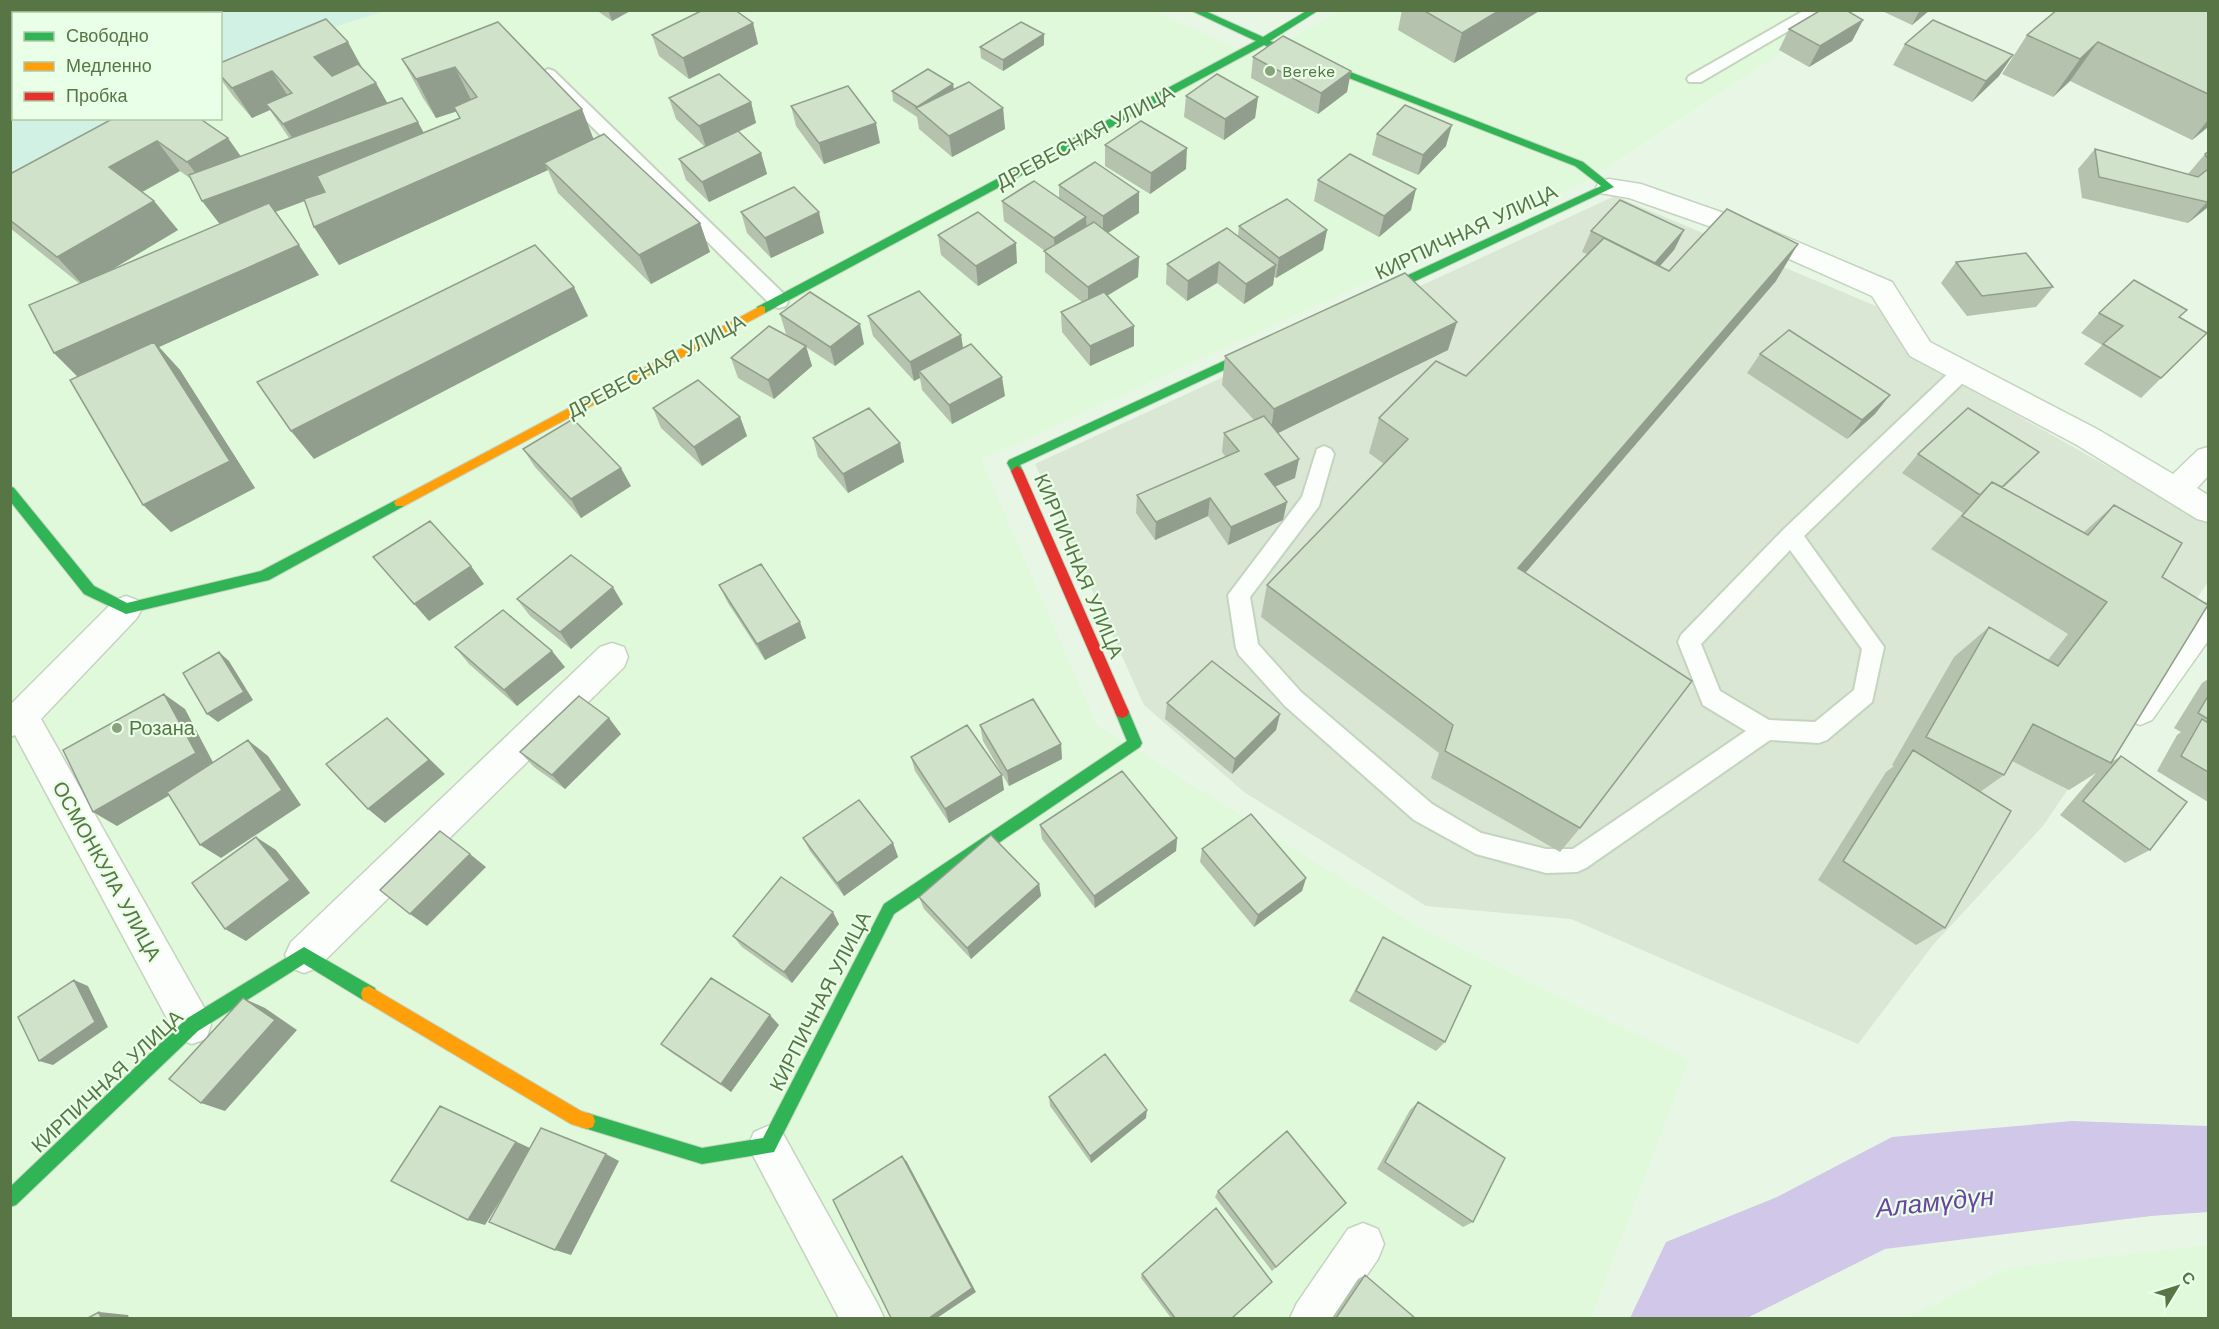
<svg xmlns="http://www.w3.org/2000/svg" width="2219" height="1329" font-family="'Work Sans',sans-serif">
	<rect width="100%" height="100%" fill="#e8f7e5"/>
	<!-- residential -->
	<path fill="#e0f9db" d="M386,11H1154L1256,57L1341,11H1845L1582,183L981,460L1097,725L1425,931L1689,1060L1591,1318H11V188L126,119L220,118L221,74L340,25Z
		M2208,1245V1318H1908L2009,1268Z"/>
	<!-- industrial -->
	<path fill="#d9e7d4" d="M1615,196L1876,306L1924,363L2208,523V582L2043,826L1933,945L1858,1044L1571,919L1426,906L1244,792L1144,705L1035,464Z"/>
	<!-- green -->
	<path fill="#d0f1e4" d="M11,11H386L340,25L221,74L220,14H14V118L126,119L11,188Z"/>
	<!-- water -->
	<path fill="#d1c7e8" d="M2072,1121L2208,1126V1212L2151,1216L1885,1249L1747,1318H1630L1666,1242L1777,1197L1892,1137Z"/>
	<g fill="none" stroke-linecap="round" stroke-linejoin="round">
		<defs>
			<path id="lane" d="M1805,10H1824L1701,82H1689L1687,79L1689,76Z
				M548,69L554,71L786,296L788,301L786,306L779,308L772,306L542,77L540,74Z
				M1963,364L1970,366L1973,371L1970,376L1804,536L1884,647L1872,702L1827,740L1819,743L1770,740L1586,868L1577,872L1546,873L1476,854L1414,820L1285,706L1239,655L1236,648L1228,595L1302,497L1317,449L1324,446L1331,449L1334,454L1319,506L1250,597L1258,644L1301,692L1432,804L1481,833L1546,849H1573L1746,731L1703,705L1678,642L1681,635L1784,529L1956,366ZM1790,550L1862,649L1854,690L1815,722L1769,720L1720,691L1701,644Z"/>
			<path id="street" d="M1609,179L1641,184L1758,225L1892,282L1930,342L2097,429L2173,474L2198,450L2208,447V476L2197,488L2208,495V522L2197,519L2077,445L1910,356L1872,296L1740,237L1629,198L1600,193L1596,187L1600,181Z
				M126,596L137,600L142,609L137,618L41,719L206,1011L211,1025L206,1039L192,1044L178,1039L15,735L10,737V705L115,600Z
				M2208,603V641L2152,720L2140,725L2128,720L2123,710L2128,700L2197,606Z
				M612,643L624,647L628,657L624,667L317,968L304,973L291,968L285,955L291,942L600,647Z
				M768,1126L782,1132L877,1303L884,1318H839L748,1146L754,1132Z
				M1363,1223L1378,1229L1384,1244L1378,1259L1337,1318H1290L1297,1303L1348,1229Z"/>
			<path id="fast" d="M1190,10H1203L1263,37L1308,10H1319L1270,41L1583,162L1614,187L1373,301H1365V295L1601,186L1575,166L1264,45L765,313H757V307L1256,41Z
				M1265,342L1269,343V349L1020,465L1023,471L1021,474H1013L1007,463L1009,460Z
				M10,486L14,488L94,586L127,603L261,571L396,500H404L406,503L404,506L269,580L126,614L84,594L10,501Z
				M1122,706L1127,708L1129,712L1142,743L1140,747L894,914L774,1152L702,1164L581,1127L579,1121L581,1115L587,1113L702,1148L763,1138L884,904L1127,741L1115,712L1117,708Z
				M304,947L375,988L377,994L375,1000L369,1002L363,1000L304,964L198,1031L16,1205L10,1207V1187L186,1019Z"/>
			<path id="slow" d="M761,306L765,307V313L404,506H396L394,503L396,500Z
				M369,986L581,1111L593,1115L595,1121L593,1127L587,1129L571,1124L363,1000L361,994L363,988Z"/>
			<path id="jam" d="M1017,466L1023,471L1129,712L1127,716L1122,718L1117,716L1115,712L1011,471Z"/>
		</defs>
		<!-- lane casing -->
		<use href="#lane" stroke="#c4d4be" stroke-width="4"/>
		<!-- street casing -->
		<use href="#street" stroke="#c4d4be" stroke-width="3"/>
		<!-- fast casing -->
		<use href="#fast" stroke="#c5d5bf" stroke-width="2"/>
		<!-- slow casing -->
		<use href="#slow" stroke="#c5d5bf" stroke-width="2"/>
		<!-- jam casing -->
		<use href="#jam" stroke="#c5d5bf" stroke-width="2"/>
		<!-- path -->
		<path stroke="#ccd7c7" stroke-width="3" stroke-dasharray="1.5 4" stroke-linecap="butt" d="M104,14L112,10
			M10,45L14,44"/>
		<!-- lane -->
		<use href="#lane" fill="#fcfefb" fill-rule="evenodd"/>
		<!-- street -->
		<use href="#street" fill="#fcfefb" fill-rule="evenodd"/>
		<!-- fast -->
		<use href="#fast" fill="#30b455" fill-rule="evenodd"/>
		<!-- slow -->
		<use href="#slow" fill="#ff9f0a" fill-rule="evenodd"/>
		<!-- jam -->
		<use href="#jam" fill="#e5322d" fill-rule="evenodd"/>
	</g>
	<!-- wall -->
	<path fill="#b4c2ae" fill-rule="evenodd" d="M596,10H632L612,21Z
		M1402,10H1541L1454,63L1398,30Z
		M1880,10H1930L1912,25Z
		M2208,10V127L2192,140L2070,81L2053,97L2002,74L2027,35Z
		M1863,20L1852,41L1809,67L1779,50L1789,29Z
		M498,22L594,139L700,223L710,252L651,284L558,193L548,170L339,265L314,227L305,201L275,212L319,275L159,347L180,370L255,488L171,532L78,377L54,353L80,284L10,228V174L114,118L241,156L289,138L270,110L252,118L233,96L220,78V63L364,70L376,83L387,103L424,133L459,118L456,111L436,118L423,98L402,59ZM180,171L191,179L220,224L108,272L178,230L154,201L142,192Z
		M753,23L758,44L689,79L659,56L652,35Z
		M1905,44L1999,76L1972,102L1893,65Z
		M1044,45L1003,71L981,58L980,47Z
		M1253,57L1351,71L1347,92L1318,114L1251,78Z
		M953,84L954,89L1003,108L1005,129L952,157L919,129L917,117L893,101L892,91Z
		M1186,96L1258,97L1255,118L1224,140L1184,117Z
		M669,98L751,102L756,123L738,132L761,153L767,174L709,202L686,180L679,159L705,147L676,119Z
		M791,106L880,143L824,164L796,126Z
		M1377,134L1446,146L1418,175L1372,155Z
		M1105,145L1186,169L1150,194L1105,166Z
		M2095,149L2188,174L2205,154L2208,152V207L2188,223L2082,198L2078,169Z
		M1318,180L1411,210L1379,237L1314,201Z
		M1059,185L1139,213L1108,233L1139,257L1138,277L1107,296L1134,326V346L1090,366L1062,332L1061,312L1082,302L1045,272V251L1004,221L1002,201L1059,199Z
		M741,212L824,233L771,258L747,233Z
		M1239,226L1327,230L1323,250L1276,278L1274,277L1273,285L1244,304L1217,283L1187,301L1166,284L1167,264L1238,236Z
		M1684,230L1674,250L1660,266L1669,271L1776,281L1525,573L1580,828L1560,852L1431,778L1439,753L1261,617L1267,585L1384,464L1369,453L1379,418L1466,376L1587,254L1582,252L1591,231Z
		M938,235L1017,263L978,286L941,255Z
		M1956,262L2053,287L2036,307L1967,316L1941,283Z
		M2099,313L2179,318L2207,333L2141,398L2084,364L2102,345L2081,333Z
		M780,314L864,344L835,366L806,347L812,366L774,399L738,378L731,358L800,343L786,334Z
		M868,316L961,335L963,348L1005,396L952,424L922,390L920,378L914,381L873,336Z
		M1448,350L1278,433L1295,478L1275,487L1287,502L1283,520L1228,545L1208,516L1155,540L1136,513L1137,495L1226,457L1222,452L1224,433L1254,420L1222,385L1225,356Z
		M1760,354L1875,414L1847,439L1747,373Z
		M653,408L740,417L747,436L702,466L661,428Z
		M813,438L900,443L904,462L848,493L818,457Z
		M523,449L631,486L581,518L535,467Z
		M1918,454L2021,471L2003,488L2084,532L2114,505L2162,577L2113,761L2121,756L2150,850L2125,863L2060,815L2096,773L2069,790L2012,761L2004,775L1980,792L1945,928L1916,945L1818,880L1886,772L1894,766L1892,765L1954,657L1989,627L2048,660L2068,634L1931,549L1963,513L1902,473Z
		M719,585L806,638L765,660L728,603Z
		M517,599L623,604L571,649L530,616Z
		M455,647L565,667L517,706L469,664Z
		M2208,679V802L2157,771L2177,735L2181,732L2174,728L2202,683Z
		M1167,703L1280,714L1276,730L1232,774L1165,719Z
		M980,725L1061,744L1062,759L1009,786L983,741Z
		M621,734L565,789L534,767L520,752Z
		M911,757L1004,790L949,823L915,771Z
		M1040,825L1177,838L1176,851L1095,908L1042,839Z
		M803,838L893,843L898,857L844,896L810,851Z
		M1202,849L1306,878L1302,891L1254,927L1200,862Z
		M1039,884L1041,896L971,959L924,909L919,897Z
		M839,924L792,983L742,947L733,936Z
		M1383,937L1445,1042L1436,1051L1349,1001Z
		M779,1025L731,1092L672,1053L661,1044Z
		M1049,1097L1146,1118L1091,1163L1050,1106Z
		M1418,1102L1473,1222L1463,1227L1377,1169L1410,1110Z
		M1218,1191L1346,1203L1272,1271L1215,1197Z
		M1142,1274L1232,1318H1171L1141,1278Z
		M1365,1275L1415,1318H1332L1358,1279Z"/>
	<!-- shaded-wall -->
	<path fill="#929e8d" d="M608,10H632L612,21Z
		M1500,10H1541L1454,63L1462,33Z
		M1920,10H1930L1912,25Z
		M1863,20L1852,41L1809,67L1820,46Z
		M753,23L758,44L689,79L683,58Z
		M1044,34V45L1003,71V60Z
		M348,42L365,73L332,87L314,57Z
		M2098,42L2070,81L2053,97L2080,59Z
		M2013,55L1999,76L1972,102L1986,81Z
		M455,67L474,106L436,118L416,79Z
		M272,71L291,101L266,104L270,110L252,118L232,88Z
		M1351,71L1347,92L1318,114L1321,93Z
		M376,83L393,113L303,154L283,124Z
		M953,84L954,95L917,107Z
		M1258,97L1255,118L1224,140L1225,119Z
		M751,102L756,123L706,147L699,126Z
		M1003,108L1005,129L952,157L949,136Z
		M582,109L597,148L544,163L548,170L339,265L314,227Z
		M2208,120V127L2192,140Z
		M418,122L434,152L225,231L202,201Z
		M876,123L880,143L824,164L819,143Z
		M1452,125L1446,146L1418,175L1423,155Z
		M228,138L249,168L210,192L187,162Z
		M157,141L180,171L133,197L109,167Z
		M1187,148L1186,169L1150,194L1151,173Z
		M761,153L767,174L709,202L702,182Z
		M1416,189L1411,210L1379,237L1384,216Z
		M1139,192V213L1103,236V216Z
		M154,201L178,230L84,286L57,257Z
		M2208,201V207L2188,223Z
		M819,212L824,233L771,258L765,238Z
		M1086,217L1087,238L1055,259L1054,238Z
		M700,223L710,252L651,284L639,255Z
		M1327,230L1323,250L1276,278L1279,258Z
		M1684,230L1674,250L1645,283L1655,263Z
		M1016,243L1017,263L978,286L976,266Z
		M1798,244L1776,281L1502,600L1518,568Z
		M299,245L319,275L159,347L180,370L255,488L171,532L143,505L82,381L54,353Z
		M1139,257L1138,277L1088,307V287Z
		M1219,262L1217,283L1187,301L1188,281Z
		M1276,265L1273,285L1244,304L1246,284Z
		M574,287L588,316L314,459L291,431Z
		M1457,322L1448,350L1270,437L1274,409Z
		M860,324L864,344L835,366L830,347Z
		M1134,326V346L1090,366V346Z
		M961,335L964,355L919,371L920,378L914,381L910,362Z
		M806,346L812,366L774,399L768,380Z
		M1002,377L1005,396L952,424L949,405Z
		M1890,395L1875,414L1847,439L1862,420Z
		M740,417L747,436L702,466L694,447Z
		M900,443L904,462L848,493L843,474Z
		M1299,459L1295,478L1262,492L1265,474Z
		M621,468L631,486L581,518L571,499Z
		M1210,498L1208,516L1155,540L1156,522Z
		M1287,502L1283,520L1228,545L1231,527Z
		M471,566L484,584L429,621L414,604Z
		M613,587L623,604L571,649L560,632Z
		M800,622L806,638L765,660L757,644Z
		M552,651L565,667L517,706L504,690Z
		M219,652L229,661L253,700L218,722L207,714Z
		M164,694L185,709L216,768L117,826L93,812Z
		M1280,714L1276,730L1232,774L1235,759Z
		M387,718L445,774L385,823L368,809Z
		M609,718L621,734L565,789L552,775Z
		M248,740L268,756L301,805L221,858L200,845Z
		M1061,744L1062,759L1009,786L1007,771Z
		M1002,775L1004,790L949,823L945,809Z
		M256,837L276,850L310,893L246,941L225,929Z
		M1177,838L1176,851L1095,908L1094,896Z
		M893,843L898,857L844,896L837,883Z
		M470,854L486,867L427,926L410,914Z
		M1306,878L1302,891L1254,927L1258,915Z
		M1039,884L1041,896L971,959L967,948Z
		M833,912L839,924L792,983L784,972Z
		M74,980L88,986L108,1027L53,1065L39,1061Z
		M243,998L265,1008L297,1030L225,1111L201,1103Z
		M770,1015L779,1025L731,1092L721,1084Z
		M1147,1110L1146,1118L1091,1163L1090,1156Z
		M458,1114L532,1149L485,1225L468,1220Z
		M606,1154L619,1161L571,1255L555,1250Z
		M902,1156L907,1162L976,1292L937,1318H929Z
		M99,1312L128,1315L129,1318H101Z"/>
	<!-- building -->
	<path fill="#d1e2ca" stroke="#929e8d" stroke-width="1.5" d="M703,10H735L753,23L683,58L652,35Z
		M1423,10H1500L1462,33Z
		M1821,10H1846L1863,20L1820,46L1789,29Z
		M2057,10H2208V94L2098,42L2080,59L2027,35Z
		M326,19L348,42L314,57L332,76L358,64L376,83L283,124L266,104L292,93L272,71L232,88L220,75V63Z
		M1933,20L2013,55L1986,81L1905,44Z
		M498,22L582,109L314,227L304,199L325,192L317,176L460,118L454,107L477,97L455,67L416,79L402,59Z
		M1021,22L1044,34L1003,60L980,47Z
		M1283,36L1351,71L1321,93L1253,57Z
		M928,69L953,84L917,107L892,91Z
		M719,74L751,102L699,126L669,98Z
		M1217,74L1258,97L1225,119L1186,96Z
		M969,82L1003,108L949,136L916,108Z
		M848,86L876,123L819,143L791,106Z
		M402,98L418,122L202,201L189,175Z
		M1405,105L1452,125L1423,155L1377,134Z
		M114,118H199L228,138L187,162L157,141L109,167L154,201L57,257L10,220V174Z
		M1141,121L1187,148L1151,173L1105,145Z
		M738,131L761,153L702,182L679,159Z
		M604,134L700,223L639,255L544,163Z
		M2095,149L2198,177L2208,169V201L2207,202L2099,177Z
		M2208,152V159L2205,154Z
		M1350,154L1416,189L1384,216L1318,180Z
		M1095,162L1139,192L1103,216L1059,185Z
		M1034,181L1086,217L1054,238L1002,201Z
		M794,187L819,212L765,238L741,212Z
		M1287,199L1327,230L1279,258L1239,226Z
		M1620,200L1684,230L1655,263L1591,231Z
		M269,203L299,245L54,353L29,305Z
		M1727,209L1798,244L1518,568L1692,681L1580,828L1445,751L1453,725L1267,585L1408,439L1379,418L1436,361L1466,376L1604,238L1669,271Z
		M978,212L1016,243L976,266L938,235Z
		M1094,222L1139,257L1088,287L1044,251Z
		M1227,228L1276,265L1246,284L1219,262L1188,281L1167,264Z
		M535,245L574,287L291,431L257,382Z
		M2026,253L2053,287L1982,296L1956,262Z
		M1405,273L1457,322L1274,409L1225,356Z
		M2134,280L2187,310L2179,317L2207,333L2161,378L2103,344L2123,326L2099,313Z
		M919,291L961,335L910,362L868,316Z
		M810,292L860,324L830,347L780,314Z
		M1104,292L1134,326L1090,346L1061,312Z
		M769,326L806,346L768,380L731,358Z
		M1789,330L1890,395L1862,420L1760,354Z
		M154,342L230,461L143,505L70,380Z
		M971,344L1002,377L949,405L919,371Z
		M698,380L740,417L694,447L653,408Z
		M869,408L900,443L843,474L813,438Z
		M1968,408L2039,452L2002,487L1992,482L1980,495L1918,454Z
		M1264,416L1299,459L1265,474L1287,502L1231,527L1210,498L1156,522L1137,495L1239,451L1224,433Z
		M573,419L621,468L571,499L523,449Z
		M1992,482L2088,535L2114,505L2182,543L2162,577L2208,605L2111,763L2033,724L2004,775L1926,737L1989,627L2058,666L2107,602L1962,516Z
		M430,521L471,566L414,604L373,557Z
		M571,555L613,587L560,632L517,599Z
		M761,564L800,622L757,644L719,585Z
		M503,610L552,651L504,690L455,647Z
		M219,652L244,692L207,714L183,673Z
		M1212,661L1280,714L1235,759L1167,703Z
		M164,694L196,753L93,812L63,750Z
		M579,696L609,718L552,775L520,752Z
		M2208,696V719L2198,713Z
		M1033,699L1061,744L1007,771L980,725Z
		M387,718L429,760L368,809L326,764Z
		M2202,719L2208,723V772L2181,756Z
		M967,725L1002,775L945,809L911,757Z
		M248,740L282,790L200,845L167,792Z
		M1913,750L2011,811L1945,928L1843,861Z
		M2121,756L2187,802L2150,850L2083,801Z
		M1122,771L1177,838L1094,896L1040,825Z
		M859,800L893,843L837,883L803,838Z
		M1251,814L1306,878L1258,915L1202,849Z
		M440,831L470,854L410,914L380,890Z
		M991,835L1039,884L967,948L919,897Z
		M256,837L290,880L225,929L192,883Z
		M781,877L833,912L784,972L733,936Z
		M1383,937L1471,986L1445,1042L1356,991Z
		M711,978L770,1015L721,1084L661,1044Z
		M74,980L95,1022L39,1061L18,1017Z
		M243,998L275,1020L201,1103L169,1079Z
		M1105,1054L1147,1110L1090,1156L1049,1097Z
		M1418,1102L1505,1158L1473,1222L1385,1162Z
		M440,1106L516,1142L468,1220L391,1181Z
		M541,1128L606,1154L555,1250L489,1222Z
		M1287,1131L1346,1203L1276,1267L1218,1191Z
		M902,1156L972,1288L929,1318H891L833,1200Z
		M1216,1208L1272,1282L1232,1318H1175L1142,1274Z
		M1365,1275L1415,1318H1336Z
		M99,1312L101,1318H88Z"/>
	<!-- markers -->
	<g fill="#8aa37d" stroke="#eaffe7" stroke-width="2">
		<circle cx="1270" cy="71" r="6"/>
		<circle cx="117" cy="728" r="6"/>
	</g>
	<g text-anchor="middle" stroke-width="4.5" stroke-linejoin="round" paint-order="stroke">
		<!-- far-poi labels -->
		<g font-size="16" fill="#587645" stroke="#eaffe7" text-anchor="start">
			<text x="1282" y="77">Bereke</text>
		</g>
		<!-- street labels -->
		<g font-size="20" fill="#587645" stroke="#eaffe7">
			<text transform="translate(1085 137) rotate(-28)" y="7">ДРЕВЕСНАЯ УЛИЦА</text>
			<text transform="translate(1466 232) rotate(-25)" y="7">КИРПИЧНАЯ УЛИЦА</text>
			<text transform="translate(656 366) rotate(-28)" y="7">ДРЕВЕСНАЯ УЛИЦА</text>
			<text transform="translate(1079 566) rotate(67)" y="7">КИРПИЧНАЯ УЛИЦА</text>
			<text transform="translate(107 871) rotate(61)" y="7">ОСМОНКУЛА УЛИЦА</text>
			<text transform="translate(820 1001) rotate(-63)" y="7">КИРПИЧНАЯ УЛИЦА</text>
			<text transform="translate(107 1081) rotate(-43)" y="7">КИРПИЧНАЯ УЛИЦА</text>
		</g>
		<!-- poi labels -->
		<g font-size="20" fill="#587645" stroke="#eaffe7" text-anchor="start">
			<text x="129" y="735">Розана</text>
		</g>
		<!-- near-water labels -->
		<g font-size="26" font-style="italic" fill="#6a44a1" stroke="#eaffe7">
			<text transform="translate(1935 1202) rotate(-6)" y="9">Аламүдүн</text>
		</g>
	</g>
	<!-- border -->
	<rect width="2219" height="1329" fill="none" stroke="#587645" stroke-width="24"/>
	<!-- legend -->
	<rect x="12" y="12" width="210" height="108" fill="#eaffe7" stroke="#b0c8a6" stroke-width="1.5"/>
	<rect x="24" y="32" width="30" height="9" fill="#30b455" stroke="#b0c8a6" stroke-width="1.5"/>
	<text x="66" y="42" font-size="18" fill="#587645">Свободно</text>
	<rect x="24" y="62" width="30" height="9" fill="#ff9f0a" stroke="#b0c8a6" stroke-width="1.5"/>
	<text x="66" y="72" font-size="18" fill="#587645">Медленно</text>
	<rect x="24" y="92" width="30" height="9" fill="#e5322d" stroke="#b0c8a6" stroke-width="1.5"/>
	<text x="66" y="102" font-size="18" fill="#587645">Пробка</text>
	<!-- north arrow -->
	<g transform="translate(2177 1287) rotate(52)" stroke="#eaffe7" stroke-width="4.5" paint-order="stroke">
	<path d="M0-4.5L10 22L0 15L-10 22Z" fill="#587645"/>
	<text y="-9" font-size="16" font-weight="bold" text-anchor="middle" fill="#587645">С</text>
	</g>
</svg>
